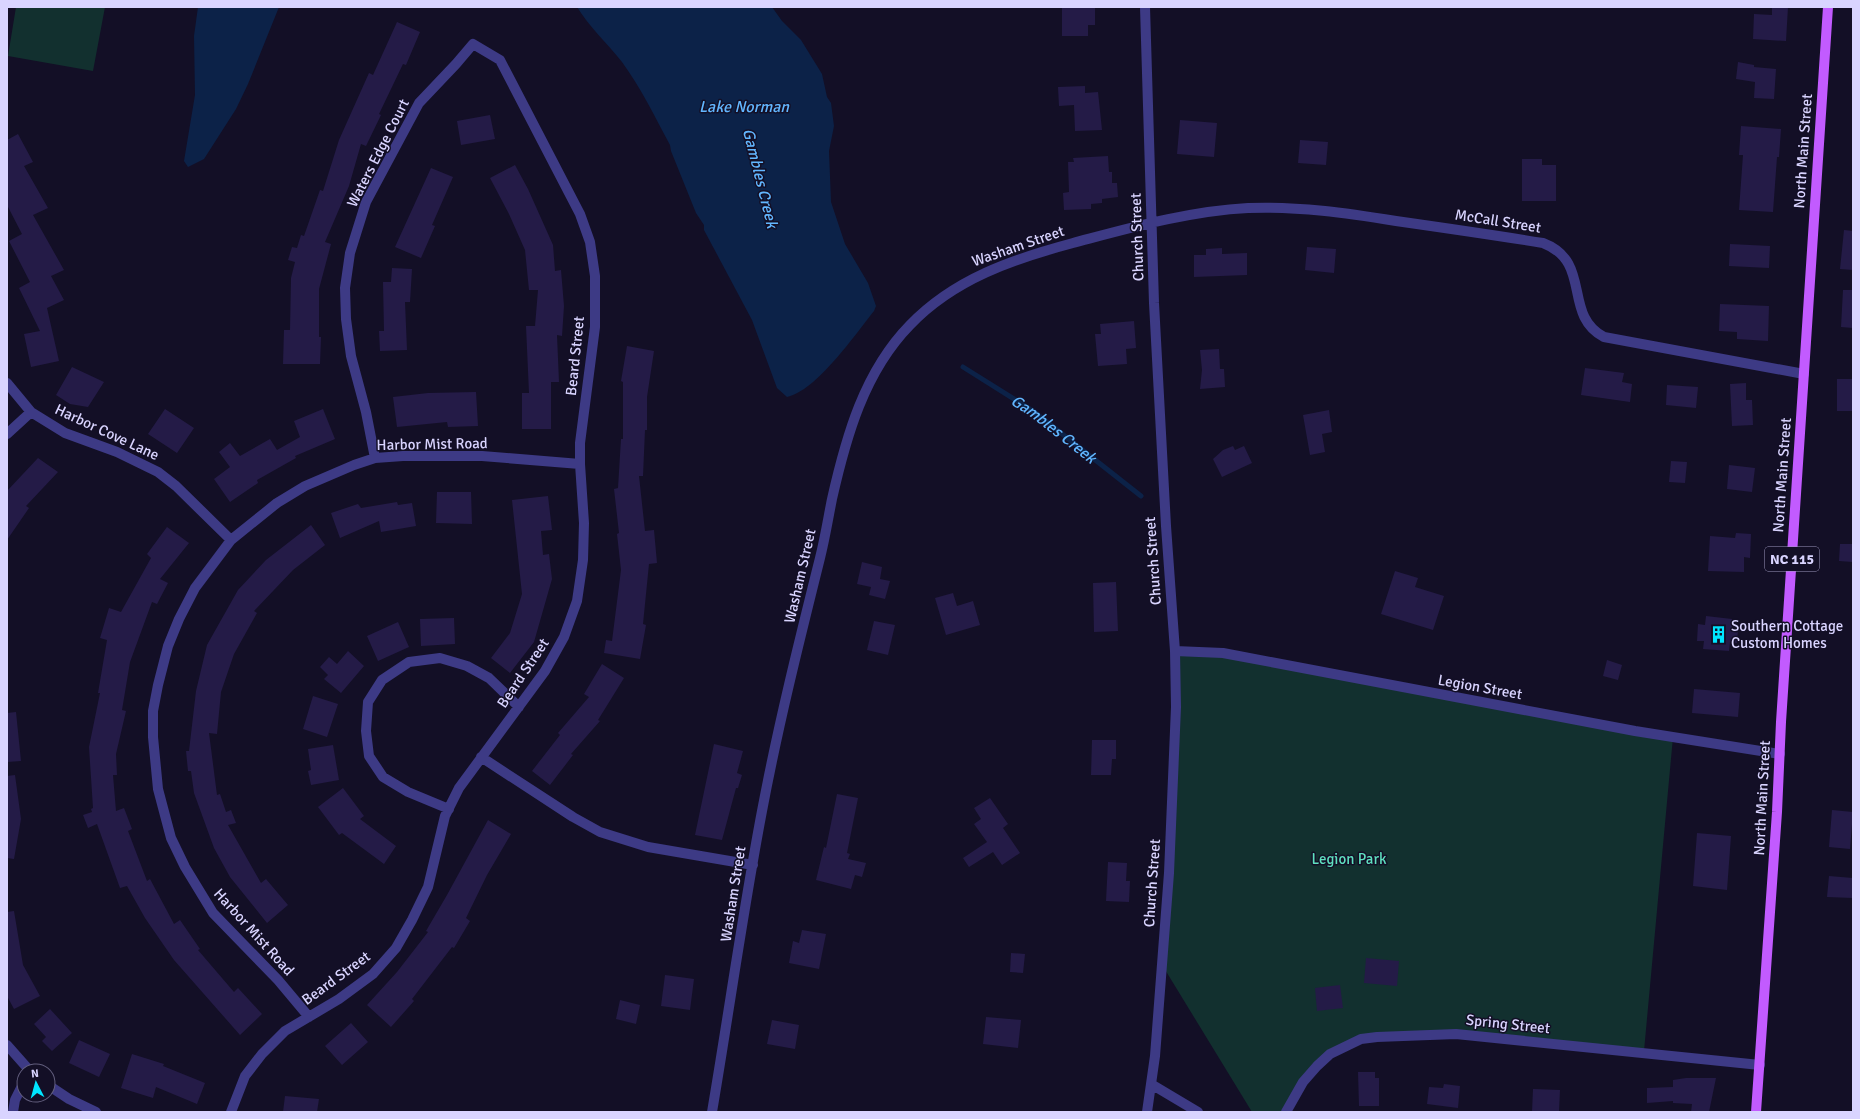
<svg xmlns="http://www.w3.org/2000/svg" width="1860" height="1119" font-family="Signika,sans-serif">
	<rect width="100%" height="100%" fill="#130f26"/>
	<!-- green -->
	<path fill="#12302f" d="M16,7H105L93,71L8,56Z
		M1190,651L1673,737L1644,1051L1504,1036L1377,1035L1329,1054L1285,1112H1252L1164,968L1175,652Z"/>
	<!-- water -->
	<path fill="#0c2248" d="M198,7H279L248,84L236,109L204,159L188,167L184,161L195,95L194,36Z
		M577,7H772L782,21L801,40L822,74L827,97L831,103L834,126L829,151L831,202L845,244L868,283L876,306L874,311C855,335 816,391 787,397L777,388L752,320L704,230V225L696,213L671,151L670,145C655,117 641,88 622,62C607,43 590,28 577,7Z"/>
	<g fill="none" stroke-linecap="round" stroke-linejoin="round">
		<!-- stream -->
		<path stroke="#0c2248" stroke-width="5" id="s1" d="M963,367L1033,411L1141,496"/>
	</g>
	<!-- building -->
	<path fill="#241b47" d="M1062,7H1095V25H1088V36H1062Z
		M1772,7H1788L1786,41L1753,39L1754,14L1772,15Z
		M397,22L420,32L406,65L403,64L379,114L381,115L366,146L361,144L349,186L325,242L331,244L319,289V337H321L320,364H283L284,330H290L291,278L295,262L288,260L292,247L297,248L301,235L304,236L320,190L323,191L339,140L369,73L373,75Z
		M1738,62L1754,65V67L1776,69L1774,99L1754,98L1755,82L1736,79Z
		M1085,86V93L1098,92L1102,130L1075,131L1074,105L1059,106L1058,87Z
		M490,115L495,139L461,145L457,121Z
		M1180,120L1217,123L1214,157L1177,154Z
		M1741,126L1781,129L1779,157H1777L1773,212L1739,210L1743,155H1739Z
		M18,134L33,162L24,166L48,208L33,215L64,270L51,276L64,300L47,308L59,361L31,367L24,334L40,331L19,288L30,282L9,241L22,234L7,205V140Z
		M1300,140L1328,142L1326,165L1298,163Z
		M1108,156L1109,172H1112V183H1117L1118,197L1102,199V203L1091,204V209L1064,210L1063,193L1069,192L1068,162H1074L1073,158Z
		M1522,159H1542V165H1556V201H1522Z
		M515,165L528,189L553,245L555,271L561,270L564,306L562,336L557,335L559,382H551V429H522V393H529L526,326H535L538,290H529L525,250L509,214L490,178Z
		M431,168L453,177L432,225L435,226L421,258L395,247Z
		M1844,230L1853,231V270L1840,269Z
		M1730,244L1770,246L1769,268L1729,266Z
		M1307,247L1336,249L1334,273L1305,270Z
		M1222,248V254L1247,253V275L1194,277V255H1206V249Z
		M392,268L412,269L410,302H405L407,350L380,351L379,331H384L383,282H391Z
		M1843,290H1853V328L1841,327Z
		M1720,304L1769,306L1768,341L1737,339V332L1719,331Z
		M1134,321L1136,348L1126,349L1127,364L1098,366L1095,334H1101L1100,324Z
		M627,346L654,351L647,397V430H645L643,476H639L645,531L654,530L657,563L649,564L643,624L646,625L640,659L604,653L606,640L612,641L621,570L617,534L619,533L614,489L618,488L621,439H623V382L621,381Z
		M1219,349L1220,369H1224L1225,387L1200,389L1202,370L1200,350Z
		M72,367L104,382L88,407L70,404L56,395Z
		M1585,368L1624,373L1622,382L1632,384L1630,402L1581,395Z
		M1837,379H1853V411H1837Z
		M1746,383V400H1752L1753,425L1732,426L1730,384Z
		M1667,385L1698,387L1696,408L1666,405Z
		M476,392L478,426L448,427L447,422L397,427L393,397L428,393Z
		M165,409L194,428L177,453L148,434Z
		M323,409L335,439L295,456L296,458L257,480L258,483L230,502L214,479L230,467L219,452L230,443L240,456L270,439L277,450L300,437L294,421Z
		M1329,410L1332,432L1322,434L1325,452L1310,455L1303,415Z
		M1233,446L1235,450L1244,446L1252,463L1222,477L1213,459L1223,450Z
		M38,458L58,472L26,506L29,508L7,540V491Z
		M1671,461L1687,462L1685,483L1669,482Z
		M1729,465L1755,468L1752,492L1727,489Z
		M437,492H471L472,524L436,523Z
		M548,496L552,530L541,531L543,555L549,554L552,579L534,642L510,673L491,658L510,633L522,594L512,500Z
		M397,502L398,505L412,503L416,526L381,532L379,521L340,538L331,513L358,504L361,508Z
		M311,525L325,545L293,570L254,611L257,613L234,654L221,692L217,734L209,733L217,795L220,794L226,812L231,810L236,823L228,825L261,883L266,879L288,905L267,923L230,877L214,848L194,793L191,771H188L186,751H189L196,691L207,645L238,590L266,560Z
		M167,527L189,543L160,579L168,583L157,604L152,602L130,662L122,710L126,711L116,754L117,775H113L116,811L124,808L132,829L128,831L147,881L150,879L174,924L180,920L200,949L198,950L234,992L238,988L262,1014L240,1035L174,960L145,918L127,886L120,888L97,824L88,828L83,815L92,812L91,809L93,808L89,747L100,693H98L107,640L100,638L109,608L121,612L151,558L147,554Z
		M1736,533L1751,534L1750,558L1744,557V572L1708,571L1710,536L1735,538Z
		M1840,544H1853V562L1839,561Z
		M862,562L882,567L880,579L890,581L885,599L869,595L871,587L857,584Z
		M1395,571L1418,578L1415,587L1444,596L1433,630L1381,614Z
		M1116,582L1118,631L1094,632L1093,583Z
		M953,593L957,606L973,601L980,625L946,635L935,598Z
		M1706,616L1732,619V629H1738L1737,643L1730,642L1729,651L1703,649L1704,641H1697L1698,624L1705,625Z
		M454,618L455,644L421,646L420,619Z
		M874,621L895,625L888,655L867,650Z
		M398,622L409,647L378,661L367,636Z
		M348,651L364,666L341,693L324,679L328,675L320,667L329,657L337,664Z
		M1607,660L1622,665L1618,680L1603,676Z
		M602,664L624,678L598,720L600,721L571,754L573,755L550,785L532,771L560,735L558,733L589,697L584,694Z
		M1694,689L1740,693L1738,717L1692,713Z
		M313,696L338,704L327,737L303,729Z
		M16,712L21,761L7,762V713Z
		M1092,740H1116V759H1112L1111,775H1091Z
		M714,744L743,751L737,773L742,775L738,788H736L722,840L695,835Z
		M333,745L339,780L311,785L308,771L311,770L308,749Z
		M15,775L21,819L14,859L7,858V776Z
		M343,788L364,816L360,819L396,846L384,864L342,833L339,835L318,807Z
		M837,794L858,798L847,853L850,854L848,859L866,863L862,877L855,875L851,889L816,880L824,847L826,848Z
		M990,798L1008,824L1003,828L1020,853L1002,865L993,852L969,867L963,858L987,842L974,824L981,819L974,808Z
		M1832,810L1853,812L1850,849L1829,847Z
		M488,820L511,834L487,875L466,918L470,921L454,948L452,947L412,999L414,1001L391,1027L367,1005L397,972L428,932L426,931L447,895Z
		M1697,833L1731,836L1727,890L1693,886Z
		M1108,862L1127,863L1126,881H1130L1129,902L1106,901Z
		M1829,876L1853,878V898L1827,897Z
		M14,911L23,965L40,996L14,1009L7,996V912Z
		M802,930L826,934L819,969L789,963L793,941L799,943Z
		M1011,953L1025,954L1023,973L1010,972Z
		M1366,958L1399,961L1397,986L1364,983Z
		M665,975L694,979L690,1010L661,1006Z
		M1340,985L1343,1008L1317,1011L1315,988Z
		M620,1000L640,1005L636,1024L616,1019Z
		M50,1009L72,1033L52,1051L42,1041L46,1037L34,1024Z
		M986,1017L1021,1020L1018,1048L983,1044Z
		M772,1020L799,1025L795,1049L767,1044Z
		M351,1023L368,1042L342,1065L325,1046Z
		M79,1040L110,1054L99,1077L69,1063Z
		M132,1054L164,1064L163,1066L205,1083L197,1104L156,1087L153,1098L121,1088Z
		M1358,1072H1375V1078H1379V1106H1359Z
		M1686,1078H1716L1709,1112H1691L1692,1104L1673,1103V1101L1647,1103V1088L1673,1087V1080Z
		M1444,1084L1460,1086L1458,1108L1427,1104L1429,1087L1443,1088Z
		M1533,1089L1560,1090L1559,1112H1532Z
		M285,1096L319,1099L317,1112H283Z"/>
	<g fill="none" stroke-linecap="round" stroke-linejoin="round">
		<!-- minor -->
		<path stroke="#3d3a85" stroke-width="10" d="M1145,7L1154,303L1166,526L1175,651L1176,707L1169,873L1155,1056L1147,1112
			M7,383L31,412L65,433L117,452L158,472L176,486L231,540
			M7,434L31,412
			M1175,651L1223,653L1635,731L1780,754
			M481,757L573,817L600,832L648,847L753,865
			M449,809L408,792L383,777L369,756L366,731L368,702L382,680L409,662L440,658L467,666L489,678L519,707
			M309,1017L278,980L213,913L185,867L171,838L158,789L153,737V711L158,685L168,646L179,619L195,588L231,540L277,503L305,486L354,465L375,458L403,456H482L580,464
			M7,1045L30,1071
			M1151,1084L1198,1112
			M48,1085L69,1099L96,1112
			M13,1112L15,1100L24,1082
			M231,1112L245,1076L262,1054L285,1031L339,999L373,974L396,948L412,920L428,887L445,816L459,788L545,671L564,637L577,601L583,560L584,523L580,464V443L595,327V276L590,242L580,214L500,60L473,44L456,64L419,103L366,202L350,253L345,288L346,319L351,356L366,412L375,458
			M712,1112C729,1012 743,911 762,811C778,726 799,642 820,558C825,538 828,519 832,499C846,437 864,372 910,325C954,279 1013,259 1073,243C1130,228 1189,211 1248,208C1298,206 1347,213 1396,221C1445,228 1494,235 1543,243C1593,262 1562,315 1604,337L1804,374
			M1286,1112L1303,1082L1317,1066L1330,1054L1361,1039L1377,1037L1456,1034L1760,1065"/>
		<!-- primary -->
		<path stroke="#c25bff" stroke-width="10" d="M1756,1112L1777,812L1781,722L1828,7"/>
	</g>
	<!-- icons -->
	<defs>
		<symbol id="building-bare" viewBox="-9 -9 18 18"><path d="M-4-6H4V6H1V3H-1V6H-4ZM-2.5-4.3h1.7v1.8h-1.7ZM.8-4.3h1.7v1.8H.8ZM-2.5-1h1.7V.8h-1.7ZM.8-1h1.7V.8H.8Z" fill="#00e5ff" stroke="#130f26" stroke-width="2.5" paint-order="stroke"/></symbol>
	</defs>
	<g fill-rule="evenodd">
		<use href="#building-bare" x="1706" y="622" width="25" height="25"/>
	</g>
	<g text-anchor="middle" stroke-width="3" stroke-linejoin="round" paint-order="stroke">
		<!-- shield labels -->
		<rect fill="#130f26" stroke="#9e99be" stroke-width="1" x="1765" y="547" width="54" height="24" rx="3"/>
		<g font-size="14" font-weight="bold" fill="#d9d4ff">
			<text x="1792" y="564">NC 115</text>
		</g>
		<!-- street labels -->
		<g font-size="15" fill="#d9d4ff" stroke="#130f26">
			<text transform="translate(1803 151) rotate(-86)" y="5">North Main Street</text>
			<text transform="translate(378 153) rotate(-63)" y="5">Waters Edge Court</text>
			<text transform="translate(1498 221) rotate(9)" y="5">McCall Street</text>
			<text transform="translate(1137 237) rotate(-92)" y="5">Church Street</text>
			<text transform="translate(1018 246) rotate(-19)" y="5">Washam Street</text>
			<text transform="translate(575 356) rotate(-84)" y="5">Beard Street</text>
			<text transform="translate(107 432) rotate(25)" y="5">Harbor Cove Lane</text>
			<text transform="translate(432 444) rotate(-1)" y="5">Harbor Mist Road</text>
			<text transform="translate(1782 475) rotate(-86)" y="5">North Main Street</text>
			<text transform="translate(1153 561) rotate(-94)" y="5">Church Street</text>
			<text transform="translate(800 576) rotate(-77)" y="5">Washam Street</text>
			<text transform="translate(523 673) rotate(-56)" y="5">Beard Street</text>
			<text transform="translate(1480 687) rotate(10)" y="5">Legion Street</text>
			<text transform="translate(1762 798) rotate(-87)" y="5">North Main Street</text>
			<text transform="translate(1152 883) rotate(-86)" y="5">Church Street</text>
			<text transform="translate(733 894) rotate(-81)" y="5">Washam Street</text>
			<text transform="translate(254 932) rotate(48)" y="5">Harbor Mist Road</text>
			<text transform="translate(336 978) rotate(-36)" y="5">Beard Street</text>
			<text transform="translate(1508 1024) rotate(6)" y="5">Spring Street</text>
		</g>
		<!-- poi labels -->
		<g font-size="15" fill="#d9d4ff" stroke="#130f26" text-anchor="start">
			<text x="1731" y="631">Southern Cottage<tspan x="1731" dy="17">Custom Homes</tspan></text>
		</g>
		<!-- park labels -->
		<g font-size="15" fill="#5fe0c0" stroke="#130f26">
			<text x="1349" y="864">Legion Park</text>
		</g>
		<!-- water labels -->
		<g font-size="16" font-style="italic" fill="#62b6ff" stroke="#130f26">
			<text x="744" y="112">Lake Norman</text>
			<text transform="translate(761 178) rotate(76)" y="6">Gambles Creek</text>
			<text dy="6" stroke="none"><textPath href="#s1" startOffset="110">Gambles Creek</textPath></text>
		</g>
	</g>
	<!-- border -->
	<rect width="1860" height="1119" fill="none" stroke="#d9d4ff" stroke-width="16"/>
	<!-- north arrow -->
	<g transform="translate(36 1083) rotate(354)"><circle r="19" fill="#130f26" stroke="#625e7d"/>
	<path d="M0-3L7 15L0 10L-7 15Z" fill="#00e5ff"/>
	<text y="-6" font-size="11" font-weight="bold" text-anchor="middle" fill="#d9d4ff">N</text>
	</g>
</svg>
